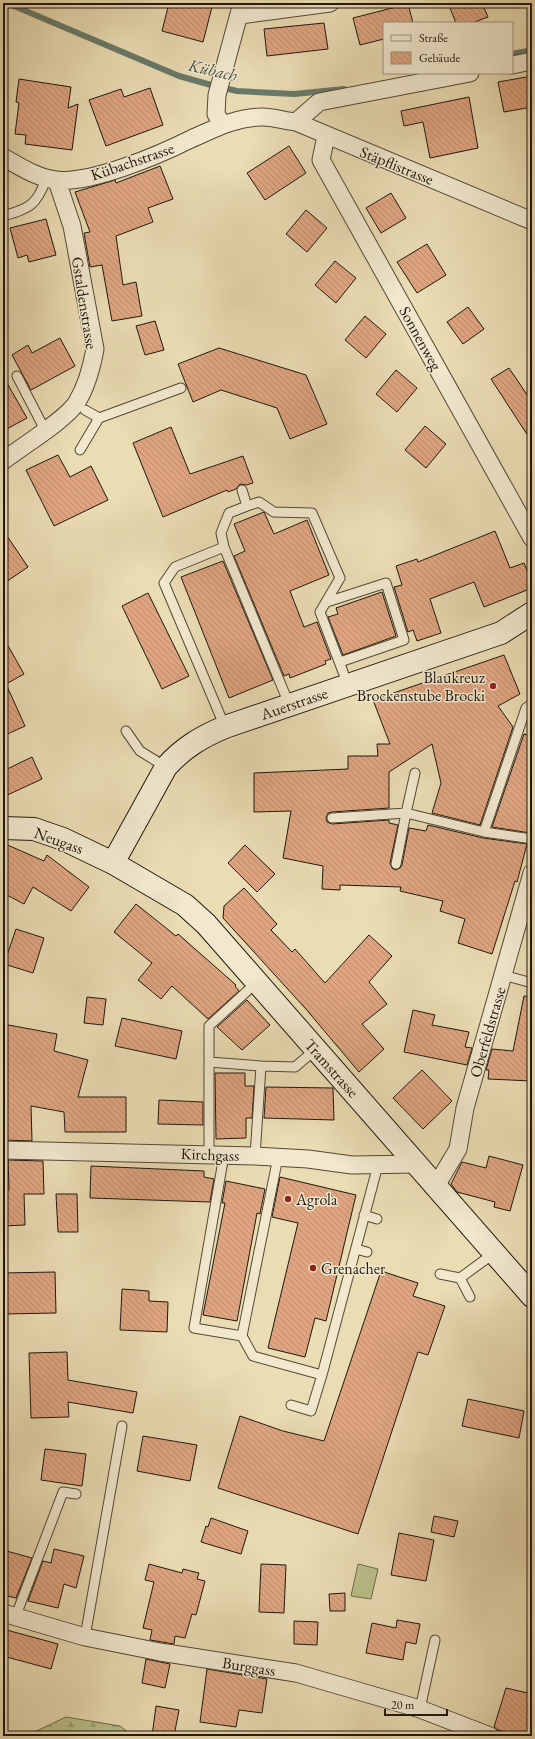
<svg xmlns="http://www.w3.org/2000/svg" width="535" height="1739" font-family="'EB Garamond',serif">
	<defs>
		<pattern id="forest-firs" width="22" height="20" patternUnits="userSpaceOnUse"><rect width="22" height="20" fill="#babf8a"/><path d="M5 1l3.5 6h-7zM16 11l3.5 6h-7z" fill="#9fa376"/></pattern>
		<pattern id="building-back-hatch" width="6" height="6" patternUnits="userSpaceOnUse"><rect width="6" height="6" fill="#e0a580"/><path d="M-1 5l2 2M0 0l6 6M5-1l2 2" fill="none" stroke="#c08d6d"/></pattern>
	</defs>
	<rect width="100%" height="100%" fill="#eadcb3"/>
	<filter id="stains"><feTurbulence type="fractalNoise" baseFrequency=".005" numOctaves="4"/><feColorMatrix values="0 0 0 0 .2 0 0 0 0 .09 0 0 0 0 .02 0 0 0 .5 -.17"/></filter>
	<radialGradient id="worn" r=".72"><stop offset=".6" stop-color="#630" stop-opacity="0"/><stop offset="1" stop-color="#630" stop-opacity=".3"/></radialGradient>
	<!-- forest -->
	<path fill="url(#forest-firs)" stroke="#6c6b4c" d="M66,1717L120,1726L133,1736H26Z"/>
	<!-- green -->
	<path fill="#babf8a" stroke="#6c6b4c" d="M358,1564L378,1569L371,1599L351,1596Z"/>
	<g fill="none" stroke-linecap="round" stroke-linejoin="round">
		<!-- stream -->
		<path stroke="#687a6a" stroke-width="6" d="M7,3L179,76L211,85L237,91L294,94L344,89
			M512,54L532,50
			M382,1736L392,1734L413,1736"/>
	</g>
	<!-- building -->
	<path fill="url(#building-back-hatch)" stroke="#1f170e" d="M169,3H213L203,42L162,31Z
		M448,3H482L488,17L472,23H456Z
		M408,4L413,23H384V39L360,45L353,18Z
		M324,23L328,49L267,56L264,29Z
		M532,76V107L504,112L498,82Z
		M19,79L71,87L68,108L78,104L72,150L25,144L26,135L15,134L19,103L16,102Z
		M150,88L163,125L106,146L89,100L121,89L124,97Z
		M469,97L478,148L430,158L423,122L404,126L401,111Z
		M289,146L306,173L265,200L247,173Z
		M160,166L173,199L148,208L153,222L116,236L123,285L136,282L142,316L112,321L102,265L90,267L84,233L90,232L75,192L115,180L116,183Z
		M391,193L406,218L381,233L366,208Z
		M306,210L327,228L307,252L286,234Z
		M46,219L56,255L29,262L27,255L18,258L10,228Z
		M427,244L446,275L417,293L397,262Z
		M335,261L356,278L336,303L315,285Z
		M468,307L484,329L463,344L447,322Z
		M365,316L386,334L366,358L345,340Z
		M155,321L164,350L145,355L136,326Z
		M60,338L75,366L31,390L12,355L28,345L32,353Z
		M219,348L306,375L327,424L290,439L277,408L221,390L193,402L178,364Z
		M509,368L532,402V442L491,379Z
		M396,370L417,388L397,412L376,394Z
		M3,376L27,418L3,431Z
		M425,426L446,444L426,468L405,450Z
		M171,427L190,474L243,456L253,483L246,485L240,484L236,489L228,492L227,490L163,517L133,443Z
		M58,455L70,477L91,466L108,500L54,526L26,470Z
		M264,512L274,534L307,520L329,575L290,591L304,627L317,622L331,659L325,661L326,664L290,678L289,674L284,676L234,556L245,551L234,524Z
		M3,530L28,567L3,584Z
		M495,531L510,568L524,563L532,583V588L484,607L474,582L430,599L441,633L417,641L413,630L408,632L394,587L402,585L396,566L417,559L418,562Z
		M223,561L273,680L229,698L181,577Z
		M382,592L396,636L343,655L328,617L338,614L336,608Z
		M148,593L189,676L162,689L122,606Z
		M3,637L24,674L6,684L25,726L3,736Z
		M504,655L520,694L498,706L513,727L480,825L432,813L441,783L432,744L389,772V808L332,812L328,813L326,818L327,822L332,824L389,820V823L398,825L390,863L392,868L395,870L400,868L402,865L409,828L426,831L428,825L483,838L527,844L517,882L515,881L492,954L458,943L465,919L440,911L443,901L400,891L401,887L340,885V890L322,889L323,866L283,858L291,811L254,812V773L348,769V756H378L377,744H390L373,700Z
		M524,734L532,736V825L530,833L492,827Z
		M32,757L42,779L3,797V771Z
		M3,843L44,861L47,855L89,887L71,911L33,887L24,904L3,893Z
		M245,845L275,874L257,892L228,863Z
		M244,888L277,924L271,930L292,952L295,949L325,983L369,935L392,956L369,982L387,1004L362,1024L384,1049L359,1072L305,1008L223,918L224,906Z
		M136,904L176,936L178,934L236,985L235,986L239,991L208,1019L172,986L161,999L138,980L152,963L114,932Z
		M16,929L44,938L33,973L4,964Z
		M524,996L532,997V1081L488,1079L489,1070H486L492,1049L513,1051Z
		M87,997L106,999L103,1025L84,1023Z
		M247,1000L270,1025L242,1050L217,1027Z
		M413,1010L435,1015L432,1025L469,1032L465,1047L472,1048L467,1065L404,1052Z
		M122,1018L182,1031L176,1059L115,1046Z
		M3,1024L57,1034L54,1051L88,1060L78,1097H126V1132H65L64,1112L31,1106L32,1141L3,1140Z
		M422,1070L452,1101L423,1129L393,1098Z
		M215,1073H245V1086H254L252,1118H246V1138L216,1139Z
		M266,1087L333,1088L334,1120L264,1118Z
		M159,1100L203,1102V1125L158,1124Z
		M489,1156L523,1165L510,1211L494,1207L495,1202L457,1192L451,1184L462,1162L486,1168Z
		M8,1160L43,1161L44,1194H24L25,1225L3,1226V1190H9Z
		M91,1166L204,1171V1177L214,1179L210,1202L90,1198Z
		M280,1177L356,1195L326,1321L315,1318L305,1357L268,1348L298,1223L272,1217Z
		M226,1181L265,1189L260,1214L257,1213L237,1321L203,1315L225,1203H222Z
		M56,1194H77L78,1232H58Z
		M381,1271L418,1283L413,1296L445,1306L428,1355L418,1352L358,1534L218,1488L240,1416L283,1431L324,1441Z
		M55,1272L56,1313L3,1314V1273Z
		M122,1289L149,1291V1301L168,1302L167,1332L120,1330Z
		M67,1352L68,1380L137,1392L133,1413L68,1402L69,1417L31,1418L29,1353Z
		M468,1399L524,1411L519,1438L462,1426Z
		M143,1436L197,1445L190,1481L137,1471Z
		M45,1449L86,1454L82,1486L41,1480Z
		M434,1516L458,1521L454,1537L431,1532Z
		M211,1518L248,1531L241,1554L201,1542L206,1526L208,1527Z
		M399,1533L434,1540L426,1581L391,1575Z
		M54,1549L84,1556L76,1588L64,1584L58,1608L28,1601L43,1561L51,1563Z
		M3,1550L32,1558L16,1598L3,1595Z
		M149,1564L182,1573L183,1569L199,1573L197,1579L205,1581L196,1615L192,1614L185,1638L175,1636L174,1644L150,1640L152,1630L143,1628L154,1582L145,1580Z
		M261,1564L286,1565L284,1613L259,1612Z
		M345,1593V1611H330L329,1594Z
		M397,1620L420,1624L416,1644L406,1642L403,1660L366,1653L372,1623L396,1628Z
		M294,1621L318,1622L317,1645L294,1644Z
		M3,1629L58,1644L51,1669L3,1656Z
		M146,1659L170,1664L165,1688L142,1683Z
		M207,1669L267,1679L262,1713L239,1710L236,1727L200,1722Z
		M506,1688L532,1694V1736H523L498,1730L494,1727Z
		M156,1706L179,1710L174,1736H152Z"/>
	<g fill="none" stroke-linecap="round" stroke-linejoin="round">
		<defs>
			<path id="service" d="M3,216C29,209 37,205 46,179
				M17,376L45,430
				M85,410L99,418L181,388
				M80,450L99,418
				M247,506L259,502L274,512L312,513L340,578L320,612L348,685
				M224,547L221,533L229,513L247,506L242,490
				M327,602L386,583L404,640L340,662
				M532,704L526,708L484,832L532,839
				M225,727L164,583L175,567L224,547L289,704
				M126,731L140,751L166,767
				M415,773L406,813L484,832
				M332,818L406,813L396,864
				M503,975L532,983
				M209,1062L261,1066L255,1156
				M261,1066L295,1067L315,1050
				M209,1155V1026L257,982
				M224,1155L194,1328L242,1336L278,1157
				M364,1215L377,1219
				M356,1249L367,1252
				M440,1274L460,1278L493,1254
				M460,1278L470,1297
				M242,1336L253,1356L322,1375L378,1165
				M291,1405L311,1411L322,1375
				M15,1618L63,1492L76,1494
				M85,1637L122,1426
				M420,1709L435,1640"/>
			<path id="minor" d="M240,15L330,3
				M512,65L532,61
				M296,122L319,102L470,73
				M222,124L216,114L217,95L242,3
				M326,136L321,160L532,538
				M3,157C19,166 37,178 56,180C91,184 159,155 191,139C214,129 234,118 260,117C271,116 284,121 296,122L532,221
				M3,461C21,447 67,419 77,402C86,387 92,366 95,349L72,226L57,181
				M3,1150L255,1156L308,1159L352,1165L417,1164
				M436,1186L458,1149L465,1108L532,873
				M3,1613L85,1637L160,1652L296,1673L420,1709L490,1736"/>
			<path id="secondary" d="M3,828L34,829L63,839L113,863L185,905L206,924L532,1296
				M113,863L166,767C183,748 201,737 225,727L501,633L532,613"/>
		</defs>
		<!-- service casing -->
		<use href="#service" stroke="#524837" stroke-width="11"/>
		<!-- minor casing -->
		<use href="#minor" stroke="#524837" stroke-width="19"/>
		<!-- secondary casing -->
		<use href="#secondary" stroke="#1f170e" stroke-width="24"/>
		<!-- service -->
		<use href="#service" stroke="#f1e8ce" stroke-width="9"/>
		<!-- minor -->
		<use href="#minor" stroke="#f1e8ce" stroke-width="17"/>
		<!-- secondary -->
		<use href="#secondary" stroke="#f1e8ce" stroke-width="22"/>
	</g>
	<!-- markers -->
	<g fill="#8f2418" stroke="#f1e8ce" stroke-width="1.5">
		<circle cx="493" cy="686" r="4"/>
		<circle cx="288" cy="1199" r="4"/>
		<circle cx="313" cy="1268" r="4"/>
	</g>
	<g text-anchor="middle" stroke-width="3" stroke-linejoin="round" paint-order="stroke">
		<!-- street labels -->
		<g font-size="16" fill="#1f170e" stroke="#f1e8ce">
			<text transform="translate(132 161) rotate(-19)" y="6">Kübachstrasse</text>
			<text transform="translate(397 165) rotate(22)" y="6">Stäpflistrasse</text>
			<text transform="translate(85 303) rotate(81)" y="6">Gstaldenstrasse</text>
			<text transform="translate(421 338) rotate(61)" y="6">Sonnenweg</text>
			<text transform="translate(294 703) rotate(-19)" y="6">Auerstrasse</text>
			<text transform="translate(59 840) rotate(20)" y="6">Neugass</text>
			<text transform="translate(487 1032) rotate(-74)" y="6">Oberfeldstrasse</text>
			<text transform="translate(332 1068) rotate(48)" y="6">Tramstrasse</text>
			<text transform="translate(210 1154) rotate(2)" y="6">Kirchgass</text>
			<text transform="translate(249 1666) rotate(9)" y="6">Burggass</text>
		</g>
		<!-- poi labels -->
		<g font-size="16" fill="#1f170e" stroke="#f1e8ce" text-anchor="start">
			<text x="485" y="683" text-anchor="end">Blaukreuz<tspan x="485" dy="18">Brockenstube Brocki</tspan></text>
			<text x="296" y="1205">Agrola</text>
			<text x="321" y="1274">Grenacher</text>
		</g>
		<!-- water labels -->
		<g font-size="17" font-style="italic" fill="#495144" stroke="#f1e8ce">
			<text transform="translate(213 70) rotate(13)" y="6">Kübach</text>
		</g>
	</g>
	<!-- margin -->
	<rect width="535" height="1739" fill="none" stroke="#eadcb3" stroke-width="16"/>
	<rect x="4" y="4" width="527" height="1731" fill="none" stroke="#1f170e" stroke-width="2"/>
	<rect x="8" y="8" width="519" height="1723" fill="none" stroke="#1f170e"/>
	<!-- legend -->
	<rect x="383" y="22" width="130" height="52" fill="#f1e8ce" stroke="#9d9481"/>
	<rect x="391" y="35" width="20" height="6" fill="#f1e8ce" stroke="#9d9481"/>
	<text x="419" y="42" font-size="12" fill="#1f170e">Straße</text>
	<rect x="391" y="52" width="20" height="12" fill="url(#building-back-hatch)" stroke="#9d9481"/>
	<text x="419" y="62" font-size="12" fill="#1f170e">Gebäude</text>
	<!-- scale -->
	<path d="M385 1709v6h62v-6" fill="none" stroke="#1f170e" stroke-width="2"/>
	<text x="391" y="1709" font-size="12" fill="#1f170e" stroke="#f1e8ce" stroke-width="3" paint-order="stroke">20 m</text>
	<rect width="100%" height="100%" filter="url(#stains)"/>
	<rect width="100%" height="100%" fill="url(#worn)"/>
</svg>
